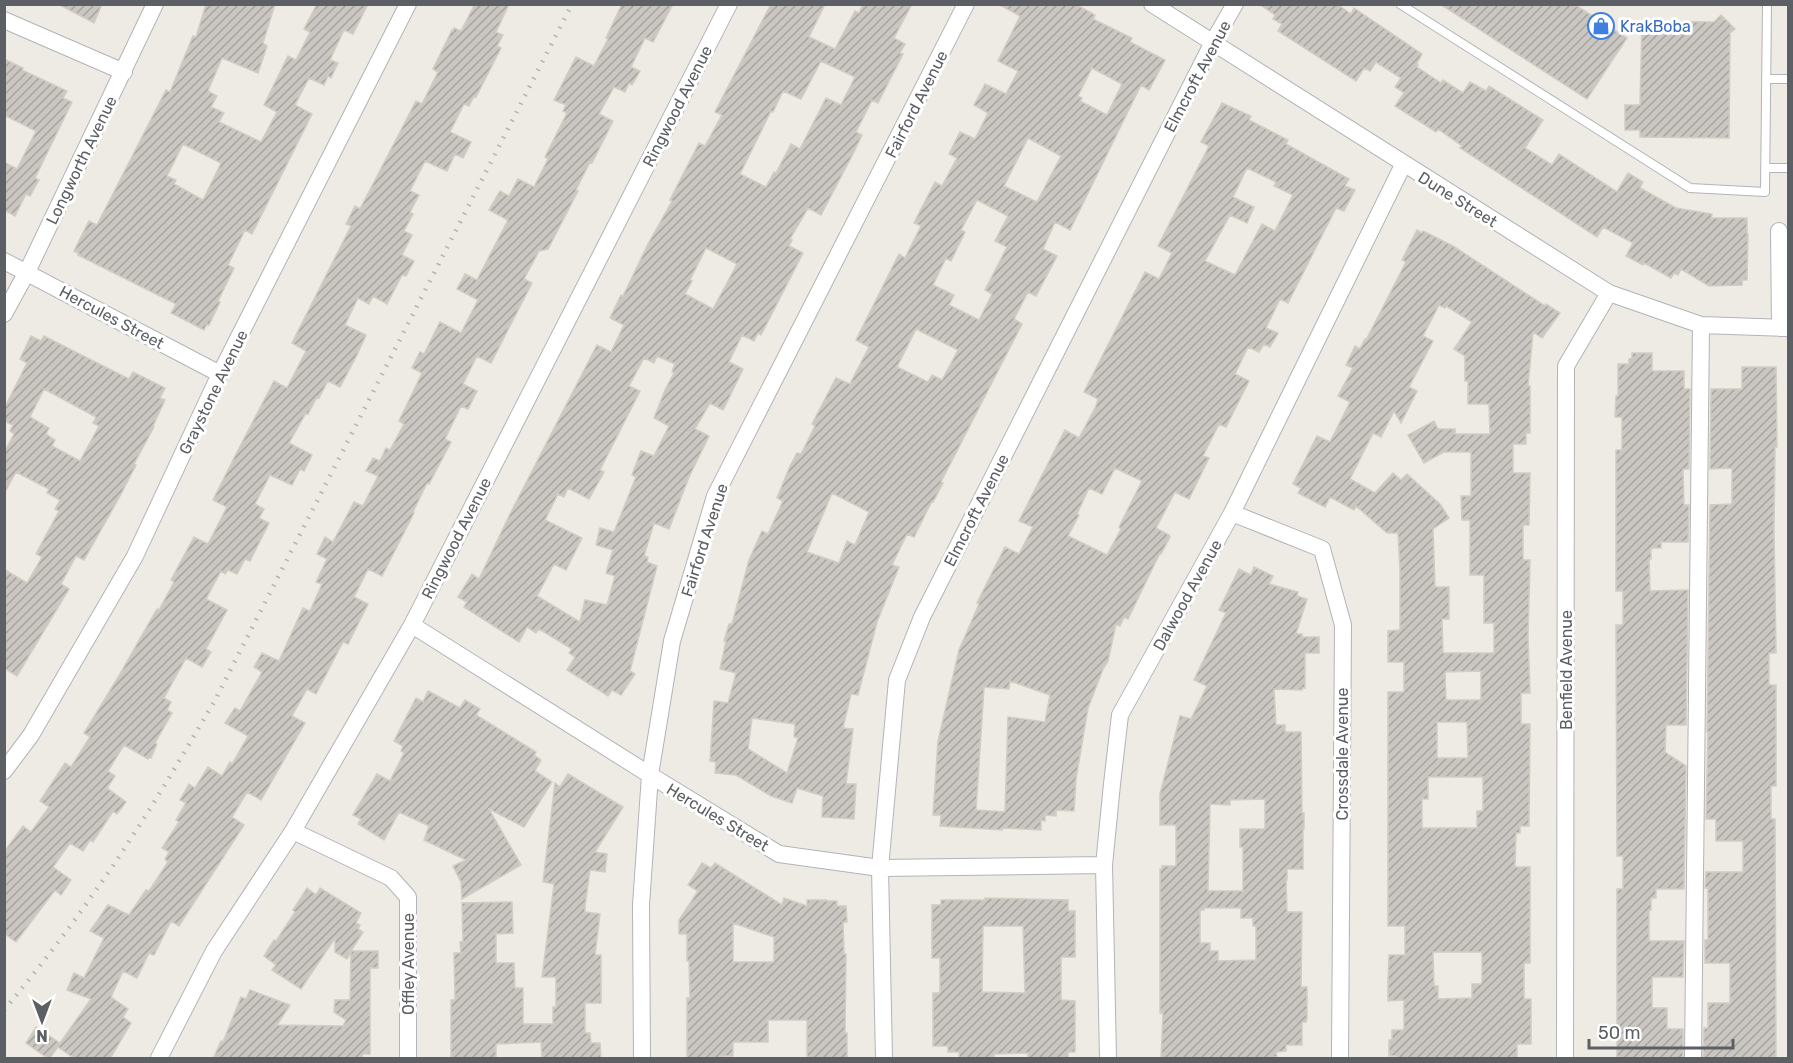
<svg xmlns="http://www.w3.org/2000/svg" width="1793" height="1063" font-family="Rubik,sans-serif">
	<defs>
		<pattern id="building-hatch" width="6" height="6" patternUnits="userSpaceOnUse" patternTransform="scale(1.5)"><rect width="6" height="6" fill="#cac6c1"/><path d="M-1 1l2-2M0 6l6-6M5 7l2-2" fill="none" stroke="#a7a4a0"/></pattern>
	</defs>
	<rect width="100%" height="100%" fill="#eeebe4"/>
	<!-- building -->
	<path fill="url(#building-hatch)" stroke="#d2cdc2" stroke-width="1.5" fill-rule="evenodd" d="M58,4H102L94,23Z
		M206,4H275L263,43L267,46L258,73L222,58L208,91L217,96L211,107L224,113L219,122L261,142L277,112L264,105L288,56L296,60L310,32L304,29L317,4H368L353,34L344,30L330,60L338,63L331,78L328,76L324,85L309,78L295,105L312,114L252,234L245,230L228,265L234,268L218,301L220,302L209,325L207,324L204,330L171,313L176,304L78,255L79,254L74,251L89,221L97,225L166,90L170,92L193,36L196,37ZM183,144L221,163L203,200L174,184L176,180L167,176Z
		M475,4H509L496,32L503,35L497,46L501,48L476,97L474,96L469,106L464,104L450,132L471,142L463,158L455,154L447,171L425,161L410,191L419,195L410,212L413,214L404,231L412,235L402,255L414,261L406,276L402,275L387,304L373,296L369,304L358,298L345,325L366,335L357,355L340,387L328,381L319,398L317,397L308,414L306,413L289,443L312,455L304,471L300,469L292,485L270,475L255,504L264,509L259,518L269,523L250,561L245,559L237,574L228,570L225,574L221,571L206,599L227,610L206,649L211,652L202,667L186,658L164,698L171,702L167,710L172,713L155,743L157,744L151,758L150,757L148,759L124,745L108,771L115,776L107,788L126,802L117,814L113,811L93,842L90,840L83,851L70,843L53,867L71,880L61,895L55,890L16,942L4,933V852L23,826L31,832L49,807L40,801L65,763L71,767L90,737L84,733L117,679L157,609L159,610L174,582L171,580L194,537L208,544L227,507L213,500L235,456L274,381L287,388L306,351L292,343L351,226L346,224L355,206L360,209L416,101L422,104L438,72L433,69L452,30L453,31L454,28L461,31Z
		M622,4H673L653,42L645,38L631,67L640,71L632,85L629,83L625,92L614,87L599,114L613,121L592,163L590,162L576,190L578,191L548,249L539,251L524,279L532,283L491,363L477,356L463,384L477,391L468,409L461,406L445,439L451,442L429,484L427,483L413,512L414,513L382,576L368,569L354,597L368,604L348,644L343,642L316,694L307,689L292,716L305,723L261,800L247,792L232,817L244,825L179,926L171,921L154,955L149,953L137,978L123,971L111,997L128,1009L123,1017L131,1023L110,1059H75L58,1047L49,1059L26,1043L36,1027L60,1043L91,999L67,990L74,973L84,978L104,938L90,931L108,905L129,915L146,890L149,891L168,862L165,859L169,852L162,848L179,822L176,820L186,803L180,800L189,784L195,788L208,767L222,776L230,762L232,764L248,736L225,723L235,708L240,711L262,672L254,667L262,653L279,661L303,608L310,611L322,584L316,582L327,559L317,554L325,537L333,542L354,502L363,506L378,476L366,471L373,458L380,461L386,448L390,450L404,424L399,421L422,373L412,368L420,352L424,354L440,322L461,333L478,300L457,289L465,274L477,280L508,220L489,210L500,191L509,196L518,179L534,187L548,159L545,157L567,113L563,111L566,105L554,100L576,57L594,66L608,39L606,38Z
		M771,4H825L809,37L835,49L855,11L859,13L863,4H912L894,38L905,44L900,53L903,54L878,103L872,100L856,132L862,135L854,152L821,215L808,208L790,239L792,240L789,246L803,253L761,335L758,333L754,341L742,335L729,362L743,369L731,394L723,410L710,403L695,429L709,436L689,477L669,529L654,523L644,556L648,557L647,562L657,566L630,671L635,674L621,695L612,690L608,696L567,670L575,657L569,653L572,649L539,629L536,633L527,627L519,642L464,607L467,602L458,597L472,574L479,579L510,514L597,345L611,352L624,325L610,318L621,295L623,296L648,244L672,201L670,200L699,143L705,146L722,115L715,112ZM821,61L855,77L841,105L826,98L800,149L791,144L776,173L774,172L766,187L740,174L771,111L773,112L783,91L801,99ZM706,248L737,264L713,309L685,294L692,281L690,280ZM657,356L675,364L672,372L674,373L665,390L654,418L669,426L654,456L641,451L632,475L636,477L614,532L600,528L596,545L613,550L606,573L615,576L607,605L585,600L580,622L537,596L554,564L566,570L582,538L545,520L558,494L564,497L568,488L589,499L604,472L600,470L640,391L629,386L644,358L654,363Z
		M998,4H1075L1095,15L1093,19L1132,38L1130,42L1165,60L1149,90L1141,85L1070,230L1055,222L1043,249L1057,256L1036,296L1028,292L1014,319L1022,324L941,482L943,483L933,502L932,501L914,537L907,534L892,565L899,567L877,622L858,695L851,694L843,728L853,729L846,784H856L854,819L822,817L823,796L797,788L792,803L771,796L736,775L715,773L716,762L710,761L714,701L728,703L736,673L720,669L726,641H724L729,624H732L749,560L762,531L768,534L783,501L777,498L790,466L797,453L801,454L815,426L812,424L836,378L850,384L854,376L869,347L856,340L899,254L905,258L921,226L914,223L935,182L942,186L957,158L949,154L960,132L975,139L988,113L974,105L983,88L985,84L1006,94L1018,71L998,61L1020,16ZM1092,68L1122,84L1107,115L1080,101L1082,98L1078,96ZM1028,138L1061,156L1037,202L1004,186ZM977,200L1008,216L995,241L1007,247L985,290L992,294L979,320L949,305L954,295L933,285L946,258L951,261L965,232L961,230ZM916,329L958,350L942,380L932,375L928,382L897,367ZM832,493L869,512L855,545L847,541L839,563L807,552ZM752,718L795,724L794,737L798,738L787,773L748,749Z
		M1259,4H1337L1351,14L1354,8L1422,54L1417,63L1418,65L1417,67L1441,83L1443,80L1463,93L1470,82L1486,91L1489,86L1543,120L1525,148L1552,165L1559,154L1617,192L1628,173L1643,182L1640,188L1676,208L1712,214L1711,218H1747V234H1748L1747,280H1742V285L1709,286L1681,269L1678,275L1674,273L1671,278L1644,263L1643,265L1626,256L1633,243L1603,227L1597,237L1460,148L1462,146L1438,129L1436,132L1395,106L1404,93L1395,87L1401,78L1376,62L1370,71L1364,68L1356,81L1278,31L1282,24L1273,19L1275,15Z
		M1440,4H1574L1627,38L1587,99Z
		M1721,15L1735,29L1730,33L1729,138L1640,137V130H1625V105H1640L1642,21L1714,22Z
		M4,59L23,68L22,70L67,91L63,98L72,102L35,178L39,180L30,196L26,194L15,216L4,210V162L17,169L36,131L4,115Z
		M1222,103L1251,116L1249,120L1288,140L1286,144L1349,179L1345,186L1355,190L1344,211L1336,208L1288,303L1280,299L1266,328L1278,333L1270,347L1264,344L1259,352L1248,347L1235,374L1249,381L1226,427L1219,424L1203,456L1209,458L1189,499L1175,492L1156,528L1169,535L1170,537L1161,554L1160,553L1128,619L1124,617L1120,626L1116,624L1108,661L1103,669L1088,708L1076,779L1074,811L1056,810V816L1045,815V821L1041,820V830L1002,828V830L940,826L941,815H933L938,741L959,650L979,604L977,603L1005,547L1019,554L1033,527L1019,521L1065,430L1079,438L1096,406L1098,399L1084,392L1145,272L1159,279L1172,253L1158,246L1209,146L1201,142ZM1247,168L1276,182L1274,186L1293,195L1275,231L1262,224L1235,275L1205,261L1230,215L1247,223L1254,207L1233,197ZM1115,468L1142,481L1119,527L1121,529L1107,555L1068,536L1079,515L1077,514L1089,488L1102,494ZM1010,681L1050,695L1045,722L1008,717L1005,812L976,810L984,687L1009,689Z
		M1417,230L1422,233L1423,231L1453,246L1545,306L1546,304L1560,313L1542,338L1533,332L1528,386H1530V433H1526V444H1513V473H1530L1529,525H1523V560H1530L1528,636L1530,693H1521V724H1530L1529,826H1520V833H1516L1515,867H1530V963H1524V999H1531V1044H1517V1059H1398V1056H1389V1040H1392V1030H1404V1000L1388,1001V981L1389,955H1405V926H1388V692H1404V662H1388V631L1400,630V569L1398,533H1387L1356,506L1354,510L1330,497L1325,507L1298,493L1301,488L1293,484L1317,436L1330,442L1350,402L1338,396L1353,368L1346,365L1355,346L1360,349L1365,339L1366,340L1406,262L1402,260ZM1439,305L1445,308L1446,306L1472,322L1454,349L1465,356V381H1468V404H1489L1490,434H1455V429H1438L1434,421L1408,435L1424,463L1444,452H1471V496H1461L1462,520H1470V575H1484V623H1494V653H1443L1442,619H1449V587H1435L1433,529L1449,518L1440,504L1407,474L1401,480L1393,473L1375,493L1350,479L1373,433L1381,437L1394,411L1401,423L1417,391L1409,387L1433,341L1423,336ZM1481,671V700H1446L1445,672ZM1437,722H1467L1468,758H1437ZM1428,777H1483V811H1477V828H1422V799H1428ZM1433,952H1482V982L1481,984H1472V998L1438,999V986H1434Z
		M31,336L41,341L44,336L129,379L133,372L165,388L160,398L165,400L153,426L154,427L134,464L136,465L120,496L84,560L76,556L61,584L69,589L17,676L4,668V569L27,583L42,557L36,554L59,511L55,509L60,500L47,493L49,489L16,472L4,494V453L14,434L10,431L13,425L4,421V409L27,363L20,359ZM44,389L96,417L93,423L99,426L80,461L52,446L55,440L46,434L49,428L30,417Z
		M1632,353H1652V371H1684V389H1690L1689,469H1683L1684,505H1689L1688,542H1661V548H1651V559H1649L1650,591L1688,590L1686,725H1666L1665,752L1686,766L1684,889H1656V898H1651V910H1649V941H1684L1683,977H1652V1008H1667V1029H1683V1059H1617V889H1623V856H1617L1616,625H1623V591H1616V450H1622V417H1615L1616,396H1618V364H1629V359L1632,358Z
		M1742,367H1776L1777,447H1775L1774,530L1776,653H1769V685H1776V786H1771V819H1775L1776,1059H1703L1704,1028H1708V1003H1730V963H1705V940H1708V888H1705L1706,872H1743V841H1716V819H1706L1708,732H1707L1710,505L1732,504V468L1710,469L1711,389H1742Z
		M1254,567L1273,576L1269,584L1298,592L1297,596L1307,599L1296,634H1302V637H1319V653H1305V688H1302V690L1274,689L1276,725H1285V732H1301L1302,813H1304V829H1303V869H1287V880H1286L1287,912H1302L1301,987H1307V1018L1306,1022H1302V1045H1286V1051L1276,1052L1277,1057H1273V1059H1161L1163,1013H1160V869H1162V866H1176V825H1160V794L1180,716L1191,719L1207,686L1194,680L1226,613L1219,610L1239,569L1251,575ZM1265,799V829H1240V847H1243V891H1208L1210,804L1230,805V800ZM1204,908H1241V918H1253V926H1256V960L1218,961V951H1210V943H1200V910H1204Z
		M428,691L460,708L465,700L480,709L476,715L536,752L534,755L541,760L535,771L552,782L524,827L489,809L521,865L462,899L461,882L453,866L466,860L424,840L429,826L399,812L384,840L358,824L361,819L353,815L377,774L390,781L404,753L401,751L403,746L394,741L416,698L423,702Z
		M568,774L623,807L595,852L607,854L605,872L590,870L585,906V912L600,914L595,955H601V1003H585V1033H590L591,1043H600L601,1059H542L541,1042L496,1044V1059H451V1000H455L454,953H461L460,942H463L462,903L512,902L513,933L496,934V963H514L515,988H523V1024H553V1007H556V977H542L554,884L543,882L555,783L560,787Z
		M702,863L711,868L715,863L782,905L784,898L807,906V900H826V901H837V906H846L847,922H843L844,954H846L845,1033H847V1059H807V1020H768V1042H733V1056H721V1059H687V998H690L689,961H687V934H679V920L698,891L688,885ZM733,923L774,937V962H733Z
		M307,888L316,895L320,888L361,913L356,923L360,925L358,929L363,932L351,951H378V968H370V1054H362L363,1059H213L221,1041L223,1042L241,997L246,999L250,990L290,1005L277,1025L343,1026L346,1020L334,1012L335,1000H350L351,952L347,959L335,952V938L301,989L272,970L276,965L264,956L274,940L276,941L295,912L293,910Z
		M985,898L1068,900V911H1075V957H1061V1000L1075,1001V1052H1068V1059H1028V1053L994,1054V1059H963L959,1058V1052H948V1046H933V993H940V958H932V905H941V900H985ZM983,926H1023L1025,993L982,992Z"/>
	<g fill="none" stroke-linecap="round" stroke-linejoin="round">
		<defs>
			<path id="lane" d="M1400,4L1690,188L1765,192L1767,4
				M1766,79H1788
				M1765,168H1788"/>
			<path id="street" d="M1152,4L1609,293L1701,325L1788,328
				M4,20L124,72
				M1779,231L1780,328
				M4,261L220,374
				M4,314L27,272L155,4
				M1232,513L1322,549L1343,625L1340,1058
				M412,625L650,775L779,854L880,868L1104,865
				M4,771L31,735L135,556L220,374L408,4
				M293,831L391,878L408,897V1058
				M159,1058L214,951L293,831L412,625L729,4
				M642,1058L641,905L650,775L672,641L715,496L966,4
				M884,1058L880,868L897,680L922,617L1213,42L1235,4
				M1108,1058L1104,865L1112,784L1120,715L1232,513L1403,165
				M1565,1058L1566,366L1609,293
				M1693,1058L1701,325"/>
		</defs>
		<!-- lane casing -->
		<use href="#lane" stroke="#b1b4b8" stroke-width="10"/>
		<!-- street casing -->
		<use href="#street" stroke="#b1b4b8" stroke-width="18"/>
		<!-- lane -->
		<use href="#lane" stroke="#fff" stroke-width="8"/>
		<!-- street -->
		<use href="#street" stroke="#fff" stroke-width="16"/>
		<!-- rail -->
		<path stroke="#b2b3b4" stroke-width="4.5" stroke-dasharray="1.5 8" stroke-linecap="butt" d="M4,1010C34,974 64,936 91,897C136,835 175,768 214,702L572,4"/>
	</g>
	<!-- icons -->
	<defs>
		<symbol id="shop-ring" viewBox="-11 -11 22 22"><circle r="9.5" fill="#fff" stroke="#3f7fe0" stroke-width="1.5"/><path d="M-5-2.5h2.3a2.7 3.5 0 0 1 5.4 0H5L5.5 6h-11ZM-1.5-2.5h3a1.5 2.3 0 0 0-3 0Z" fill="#3f7fe0"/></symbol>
	</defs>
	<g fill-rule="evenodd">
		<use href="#shop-ring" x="1586" y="11" width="30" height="30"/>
	</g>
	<g text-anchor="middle" stroke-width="6" stroke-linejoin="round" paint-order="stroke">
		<!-- shop labels -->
		<g font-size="16" fill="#366cbe" stroke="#fff" text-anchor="start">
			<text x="1620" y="32">KrakBoba</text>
		</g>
		<!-- street labels -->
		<g font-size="16" fill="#5c6064" stroke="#fff">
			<text transform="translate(1197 76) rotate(-62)" y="6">Elmcroft Avenue</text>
			<text transform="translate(916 104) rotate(-63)" y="6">Fairford Avenue</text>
			<text transform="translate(677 106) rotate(-63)" y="6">Ringwood Avenue</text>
			<text transform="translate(81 160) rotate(-64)" y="6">Longworth Avenue</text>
			<text transform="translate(1458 199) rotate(32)" y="6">Dune Street</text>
			<text transform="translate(112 317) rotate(28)" y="6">Hercules Street</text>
			<text transform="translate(213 392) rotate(-64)" y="6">Graystone Avenue</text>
			<text transform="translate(976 510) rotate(-63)" y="6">Elmcroft Avenue</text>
			<text transform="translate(456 538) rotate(-63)" y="6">Ringwood Avenue</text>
			<text transform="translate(704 540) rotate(-72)" y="6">Fairford Avenue</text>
			<text transform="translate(1187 595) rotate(-61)" y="6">Dalwood Avenue</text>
			<text transform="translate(1566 670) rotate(-90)" y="6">Benfield Avenue</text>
			<text transform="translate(1342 754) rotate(-90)" y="6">Crossdale Avenue</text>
			<text transform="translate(718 817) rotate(31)" y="6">Hercules Street</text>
			<text transform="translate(408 964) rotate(-90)" y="6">Offley Avenue</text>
		</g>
	</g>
	<!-- border -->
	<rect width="1793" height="1063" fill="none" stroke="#5c6064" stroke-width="12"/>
	<!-- north arrow -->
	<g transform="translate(42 1021) rotate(180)" stroke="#ffffff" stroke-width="4.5" paint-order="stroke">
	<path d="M0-4.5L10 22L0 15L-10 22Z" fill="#5c6064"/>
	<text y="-9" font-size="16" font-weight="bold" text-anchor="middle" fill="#5c6064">N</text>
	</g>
	<!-- scale -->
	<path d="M1589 1039v9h144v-9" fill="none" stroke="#5c6064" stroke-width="3"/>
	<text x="1598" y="1039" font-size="18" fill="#5c6064" stroke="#ffffff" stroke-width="4.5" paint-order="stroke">50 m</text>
</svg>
